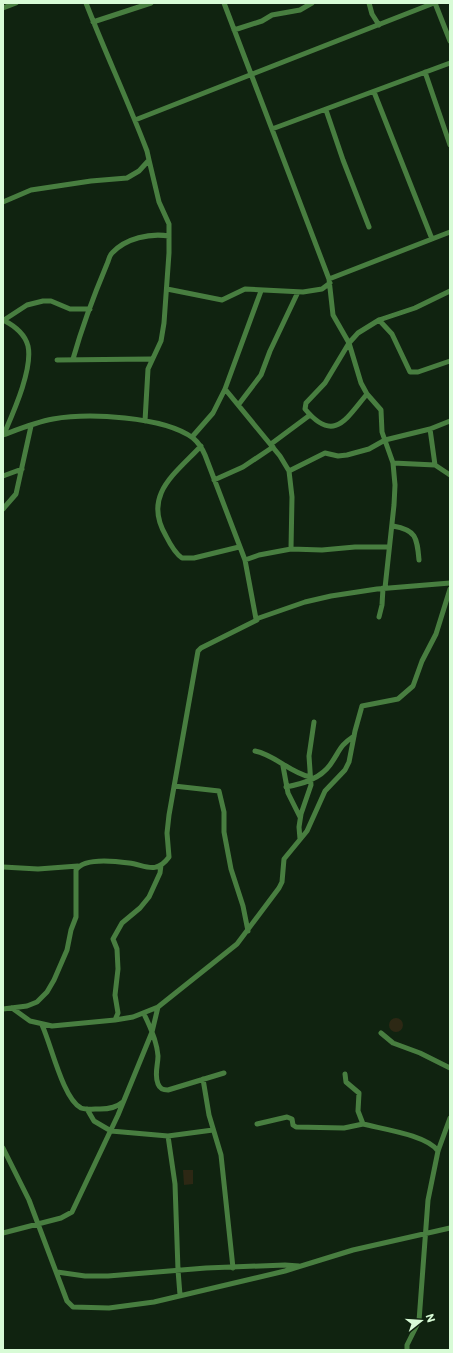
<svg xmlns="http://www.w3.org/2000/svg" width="453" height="1353" font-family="Commissioner,sans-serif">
	<rect width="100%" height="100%" fill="#102310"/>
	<!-- green -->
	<path fill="#2d2814" d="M389 1025a7 7 0 1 1 14 0a7 7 0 1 1-14 0Z
		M183,1170H193V1184L184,1185Z"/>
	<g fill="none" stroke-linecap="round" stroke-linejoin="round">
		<!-- street -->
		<path stroke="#487e40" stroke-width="5" d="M224,3L329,279L333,315L349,343L361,383L367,394L381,410L382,432L393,463L395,485L394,505L385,588
			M369,3L372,14L379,25
			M435,3L450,41
			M3,8L16,3
			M93,22L151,3
			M234,30L262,21L272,15L300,10L312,3
			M425,72L450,145
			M374,92L432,239
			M326,110L343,160L369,227
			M135,120L434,3
			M272,129L450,63
			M3,202L31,190L91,181L127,178L139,171L149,160L147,151C128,101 105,52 86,3
			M329,279L450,232
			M167,289L222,300L245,289L303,292L322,289L330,283
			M3,320C13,325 25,334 28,346C33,369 13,413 4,434
			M4,320L27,305L43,301H51L70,309H90
			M379,320L392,334L410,372H418L450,361
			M73,359C82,327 94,295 107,264C109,260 109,256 112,253C126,238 150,233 169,236
			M57,360L151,359
			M225,389L280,456L289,471L292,497L291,549
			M367,394C346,419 334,444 305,409L306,403L325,383L349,343L358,333L379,320L415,308L450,291
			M239,404L261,375L270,351L298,292
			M145,421L148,369L161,341L164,323L169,253V224L159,202L149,160
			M430,429L435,465
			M3,435C19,429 36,422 53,419C88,413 163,416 193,438C199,443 202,448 205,455L245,560L256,619L305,602L331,596L377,589L450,583
			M192,437L213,413L225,389L261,291
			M271,444L310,415
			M201,446C175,474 142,495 166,536C169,542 176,554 182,558H194L239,547
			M393,463L435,465L450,475
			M289,471L325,453L338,456L347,455L369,449L385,440L430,429L450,421
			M3,476L22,469
			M214,480L243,467L273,447
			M3,509L16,494L31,426
			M393,526C416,530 417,537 419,560
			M245,560L259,555L291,549L322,550L355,547H388
			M379,617L382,605L383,588
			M255,751C275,755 289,772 310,777
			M283,766L288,793L300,817
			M174,786L219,791L224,812V832L231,869L243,906L248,931
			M286,787C302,784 320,779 330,765C340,751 339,746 354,736
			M300,839L299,827L301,814L311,785L309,756L314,722
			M3,867L38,869L78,866
			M12,1008L30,1021L52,1026L115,1020L133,1017L158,1007L237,944L279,888L282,882L284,859L307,831L325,791L345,770L349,762L355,731L362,706L398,699L413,686L422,661L436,634L450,589
			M3,1009L27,1006L37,1002L47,992L54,980L67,950L71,930L76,917V870C84,857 115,861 129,863C145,865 156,875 169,857L167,833L169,815L198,651L201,648L257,620
			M144,1014C150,1026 157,1041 158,1056C158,1065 154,1075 158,1084C160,1089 163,1090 168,1090L224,1073
			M115,1020L118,1013L115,995L118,969L117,949L113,939L122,923L140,908L149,897L160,873L161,865
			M42,1025C51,1044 63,1099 81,1108C86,1110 94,1109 100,1109C109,1109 116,1108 123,1102
			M381,1033L393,1043L420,1053L450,1068
			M345,1074L346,1082L359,1093L358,1111L363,1124C382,1129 427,1135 438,1151
			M203,1079L209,1115L221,1155L233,1268
			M87,1109L94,1121L111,1131L168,1136L213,1130
			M257,1124L287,1117L292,1119L293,1125L296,1127L344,1128L363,1124
			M168,1136L175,1184L178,1270L180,1295
			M3,1148L29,1200L67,1301L73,1307L109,1308L154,1302L285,1271L353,1250L450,1228
			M3,1233L61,1218L72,1212L118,1115L152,1032L158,1007
			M57,1272L85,1276H108L206,1268L285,1265L299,1266
			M407,1350V1345L419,1321L428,1200L438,1151L450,1118"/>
	</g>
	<!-- border -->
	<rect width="453" height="1353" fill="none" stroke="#d8fbd6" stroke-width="8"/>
	<!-- north arrow -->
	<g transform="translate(421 1321) rotate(73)" stroke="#102310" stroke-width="3" paint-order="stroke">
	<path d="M0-3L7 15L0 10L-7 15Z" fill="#d8fbd6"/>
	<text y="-6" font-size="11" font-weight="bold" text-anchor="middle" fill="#d8fbd6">N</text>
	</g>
</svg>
